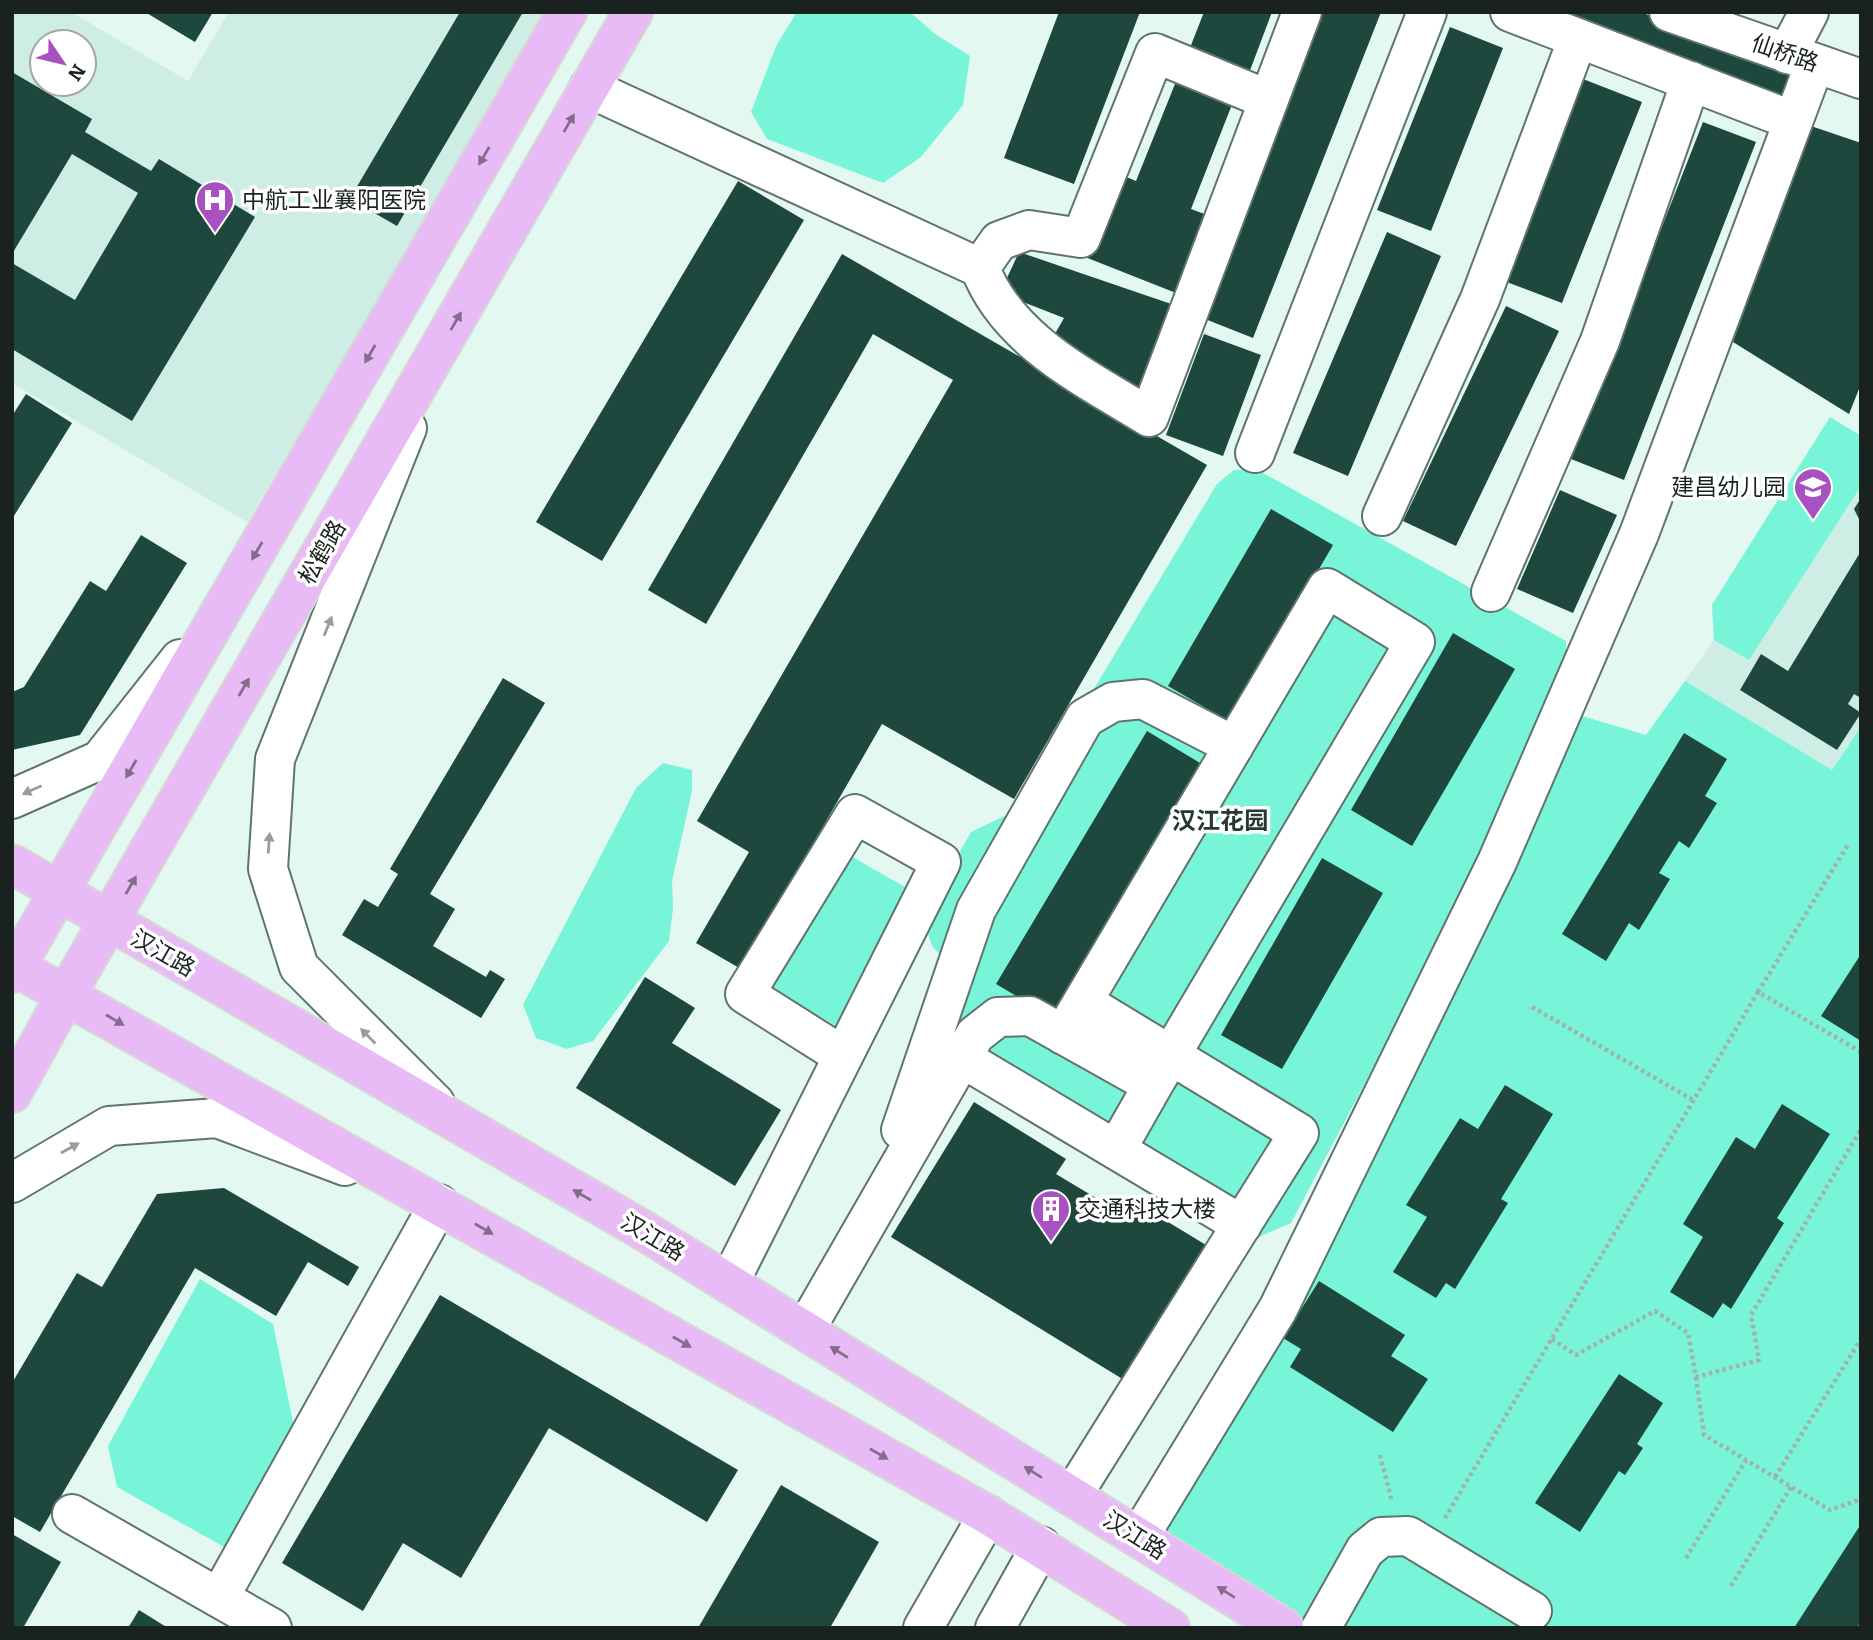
<svg xmlns="http://www.w3.org/2000/svg" width="1873" height="1640" font-family="Bitter,'Noto Sans SC',serif">
	<rect width="100%" height="100%" fill="#e2f8f1"/>
	<!-- built -->
	<path fill="#ceede4" fill-rule="evenodd" d="M12,12H71L188,81L229,12H549L247,522L12,383ZM42,42H84V84H42Z
		M1830,417L1861,436V727L1832,770L1685,681L1714,640L1712,605Z"/>
	<!-- green -->
	<path fill="#78f5d8" d="M797,12H910L935,34L970,56L963,105L921,157L883,183L767,139L751,112L776,46Z
		M1830,417L1861,436V486L1749,660L1714,640L1712,605Z
		M1256,469L1566,641V678L1474,877L1291,1223L1250,1241L1221,1236L974,1083L954,1046L968,985L932,946L923,918L971,832L1023,807L1217,484L1234,470Z
		M1685,681L1832,770L1861,727V1628H1284L1139,1537L1278,1309L1562,710L1646,735Z
		M663,763L692,770V791L672,881L673,908L669,941L593,1041L567,1049L536,1038L523,1005L636,788Z
		M849,855L910,890L842,1030L770,986Z
		M200,1279L273,1324L294,1427L226,1548L117,1487L108,1446Z"/>
	<!-- building -->
	<path fill="#1e473d" d="M145,12H213L195,42Z
		M460,12H523L397,226L357,203L352,195Z
		M1059,12H1140L1074,184L1004,158Z
		M1204,12H1272L1246,81L1186,58Z
		M1320,12H1381L1253,338L1200,317Z
		M1540,12H1640L1803,70L1793,101Z
		M1450,27L1503,48L1431,231L1377,210Z
		M12,72L92,119L85,132L151,171L159,159L255,217L132,421L12,349V263L75,300L138,193L72,154L12,254Z
		M1177,79L1233,102L1191,209L1207,215L1176,293L1085,257L1119,174L1136,181Z
		M1583,79L1642,102L1562,303L1504,281Z
		M1703,122L1756,142L1624,480L1571,459Z
		M1811,126L1861,143V384L1849,414L1733,342Z
		M738,181L804,220L602,561L536,522Z
		M1387,232L1441,256L1348,476L1293,453Z
		M1019,252L1180,307L1142,396L1052,339L1064,318L1000,293Z
		M842,254L1207,465L1014,799L882,724L741,969L696,943L749,852L697,821L953,380L873,334L706,624L648,590Z
		M1506,306L1559,331L1456,546L1403,521Z
		M1204,334L1261,355L1223,456L1166,435Z
		M26,394L72,423L12,519V416Z
		M1560,490L1617,515L1573,613L1517,589Z
		M1861,498V523L1854,509Z
		M1271,509L1333,545L1230,722L1168,686Z
		M141,535L187,563L80,735L12,750V692L24,687L90,581L106,591Z
		M1861,551V698L1854,694L1848,704L1861,713L1837,750L1740,690L1761,654L1788,671Z
		M1453,633L1515,669L1412,846L1351,810Z
		M503,678L545,703L430,894L455,909L433,946L486,977L490,970L505,979L481,1018L342,935L364,899L378,907L398,874L390,869Z
		M1147,731L1205,766L1053,1018L996,984Z
		M1684,733L1727,759L1705,796L1717,803L1689,848L1679,841L1659,873L1670,879L1639,930L1629,923L1606,961L1562,934Z
		M1322,858L1383,893L1282,1069L1221,1035Z
		M1861,954V1041L1821,1016Z
		M645,977L695,1008L672,1043L781,1110L735,1186L576,1088Z
		M1505,1085L1553,1114L1501,1199L1508,1203L1455,1289L1446,1283L1436,1298L1393,1272L1427,1217L1406,1205L1460,1118L1478,1129Z
		M974,1102L1066,1159L1056,1174L1121,1213L1130,1199L1211,1248L1129,1383L891,1237Z
		M1782,1104L1830,1134L1777,1218L1784,1223L1731,1309L1723,1303L1713,1318L1670,1292L1703,1237L1683,1224L1736,1137L1755,1149Z
		M224,1188L359,1267L348,1286L308,1262L276,1316L195,1268L40,1532L12,1516V1383L77,1273L102,1287L157,1194Z
		M1319,1281L1405,1335L1391,1356L1428,1379L1393,1432L1290,1367L1301,1349L1283,1338Z
		M440,1295L738,1470L707,1522L549,1428L461,1578L403,1543L363,1611L282,1563Z
		M1619,1374L1663,1403L1637,1444L1643,1448L1625,1475L1619,1471L1580,1532L1535,1503Z
		M781,1485L879,1542L830,1628H698Z
		M1861,1524V1621L1857,1628H1794Z
		M12,1534L61,1562L23,1628H12Z
		M139,1610L168,1628H128Z"/>
	<g fill="none" stroke-linecap="round" stroke-linejoin="round">
		<defs>
			<path id="minor" d="M1510,12L1773,113
				M1669,12L1861,79
				M1787,54L1809,12
				M589,88L980,268C1008,341 1086,378 1149,417L1302,12
				M980,268L999,241L1029,230L1081,238L1155,53L1269,100
				M407,428L275,759L268,869L299,967L435,1103
				M1255,453L1427,12
				M1382,516L1480,299L1578,38
				M1491,592L1600,341L1691,81
				M12,799L100,760L180,659
				M962,1058L1242,1225
				M901,1130L976,910L1085,718L1113,702L1143,699L1234,746
				M1116,1150L1153,1085
				M12,1183L109,1126L217,1118L345,1166
				M729,1283L941,862L855,814L745,994L843,1056
				M805,1330L975,1035L998,1017L1030,1016L1153,1085L1415,642L1327,588L1063,1035
				M1072,1496L1299,1133L1083,1002
				M72,1514L219,1598
				M1139,1537L1278,1309L1497,862L1639,534L1815,63
				M272,1628L219,1598L439,1204
				M923,1628L988,1515
				M995,1628L1041,1546
				M1321,1628L1365,1550L1381,1537L1408,1536L1532,1611"/>
			<path id="major" d="M12,864L646,1232L1284,1628
				M12,965L988,1515L1170,1628
				M12,973L567,12
				M12,1093L67,993L633,12"/>
		</defs>
		<!-- minor casing -->
		<use href="#minor" stroke="#60746e" stroke-width="42"/>
		<!-- major casing -->
		<use href="#major" stroke="#d6d7d7" stroke-width="42"/>
		<!-- path -->
		<path stroke="#a0b2ac" stroke-width="4.5" stroke-dasharray="3.5 3.5" stroke-linecap="butt" d="M1758,992L1849,843
			M1532,1007L1693,1100
			M1552,1339L1576,1355L1655,1311L1688,1333L1696,1377L1759,1360L1751,1315L1861,1129
			M1696,1377L1704,1435L1830,1510L1861,1499
			M1380,1455L1392,1502
			M1775,1477L1861,1339
			M1445,1518L1758,992L1861,1052
			M1686,1558L1746,1460
			M1731,1586L1791,1487"/>
		<!-- minor -->
		<use href="#minor" stroke="#fff" stroke-width="38"/>
		<!-- major -->
		<use href="#major" stroke="#e9bbf6" stroke-width="38"/>
	</g>
	<!-- one-way arrows -->
	<defs><path id="oneway-solid" d="M-6-.8H1V-3.2L6.5 0L1 3.2V.8H-6Z" transform="scale(1.75)"/></defs>
	<g fill="#826e8a">
		<use href="#oneway-solid" transform="translate(569 123) rotate(-60)"/>
		<use href="#oneway-solid" transform="translate(484 156) rotate(120)"/>
		<use href="#oneway-solid" transform="translate(456 321) rotate(-60)"/>
		<use href="#oneway-solid" transform="translate(370 354) rotate(120)"/>
		<use href="#oneway-solid" transform="translate(257 551) rotate(120)"/>
		<use href="#oneway-solid" transform="translate(244 687) rotate(-60)"/>
		<use href="#oneway-solid" transform="translate(131 769) rotate(120)"/>
		<use href="#oneway-solid" transform="translate(131 885) rotate(-60)"/>
		<use href="#oneway-solid" transform="translate(115 1020) rotate(30)"/>
		<use href="#oneway-solid" transform="translate(582 1195) rotate(-150)"/>
		<use href="#oneway-solid" transform="translate(484 1229) rotate(30)"/>
		<use href="#oneway-solid" transform="translate(682 1342) rotate(30)"/>
		<use href="#oneway-solid" transform="translate(839 1352) rotate(-148)"/>
		<use href="#oneway-solid" transform="translate(879 1454) rotate(30)"/>
		<use href="#oneway-solid" transform="translate(1033 1472) rotate(-148)"/>
		<use href="#oneway-solid" transform="translate(1226 1592) rotate(-148)"/>
	</g>
	<g fill="#989c9a">
		<use href="#oneway-solid" transform="translate(328 626) rotate(-68)"/>
		<use href="#oneway-solid" transform="translate(32 790) rotate(156)"/>
		<use href="#oneway-solid" transform="translate(269 843) rotate(-86)"/>
		<use href="#oneway-solid" transform="translate(368 1036) rotate(-135)"/>
		<use href="#oneway-solid" transform="translate(70 1148) rotate(-29)"/>
	</g>
	<!-- icons -->
	<defs>
		<symbol id="hospital-pin" viewBox="-11 -11 22 30"><path d="M0 17L-7.5 6A9.5 9.5 0 1 1 7.5 6Z" fill="#a752c0" stroke="#fff"/><path d="M-5-5h3v3.5h4V-5h3V5h-3V1.5h-4V5h-3Z" fill="#fff"/></symbol>
		<symbol id="school-pin" viewBox="-11 -11 22 30"><path d="M0 17L-7.5 6A9.5 9.5 0 1 1 7.5 6Z" fill="#a752c0" stroke="#fff"/><path d="M0-5L7-2L0 1L-7-2ZM-4 1L0 2.5L4 1V4Q0 6-4 4Z" fill="#fff"/></symbol>
		<symbol id="building-pin" viewBox="-11 -11 22 30"><path d="M0 17L-7.5 6A9.5 9.5 0 1 1 7.5 6Z" fill="#a752c0" stroke="#fff"/><path d="M-4-6H4V6H1V3H-1V6H-4ZM-2.5-4.3h1.7v1.8h-1.7ZM.8-4.3h1.7v1.8H.8ZM-2.5-1h1.7V.8h-1.7ZM.8-1h1.7V.8H.8Z" fill="#fff"/></symbol>
	</defs>
	<g fill-rule="evenodd">
		<use href="#hospital-pin" x="193" y="178" width="44" height="60"/>
		<use href="#school-pin" x="1791" y="465" width="44" height="60"/>
		<use href="#building-pin" x="1029" y="1187" width="44" height="60"/>
	</g>
	<g text-anchor="middle" stroke-width="7" stroke-linejoin="round" paint-order="stroke">
		<!-- street labels -->
		<g font-size="23" fill="#1a221f" stroke="#fff">
			<text transform="translate(1785 53) rotate(19)" y="8">仙桥路</text>
			<text transform="translate(322 552) rotate(-60)" y="8">松鹤路</text>
			<text transform="translate(163 953) rotate(30)" y="8">汉江路</text>
			<text transform="translate(653 1237) rotate(31)" y="8">汉江路</text>
			<text transform="translate(1135 1535) rotate(32)" y="8">汉江路</text>
		</g>
		<!-- poi labels -->
		<g font-size="23" fill="#1a221f" stroke="#fff" text-anchor="start">
			<text x="242" y="208">中航工业襄阳医院</text>
			<text x="1786" y="495" text-anchor="end">建昌幼儿园</text>
			<text x="1078" y="1217">交通科技大楼</text>
		</g>
		<!-- neighbourhood labels -->
		<g font-size="24" font-weight="bold" fill="#263833" stroke="#fff">
			<text x="1220" y="829">汉江花园</text>
		</g>
	</g>
	<!-- border -->
	<rect width="1873" height="1640" fill="none" stroke="#1a221f" stroke-width="28"/>
	<!-- north arrow -->
	<g transform="translate(63 63) rotate(125)"><circle r="33" fill="#ffffff" stroke="#a3a7a5" stroke-width="2"/>
	<path d="M0-5L12 26L0 18L-12 26Z" fill="#a752c0"/>
	<text y="-10" font-size="19" font-weight="bold" text-anchor="middle" fill="#1a221f">N</text>
	</g>
</svg>
